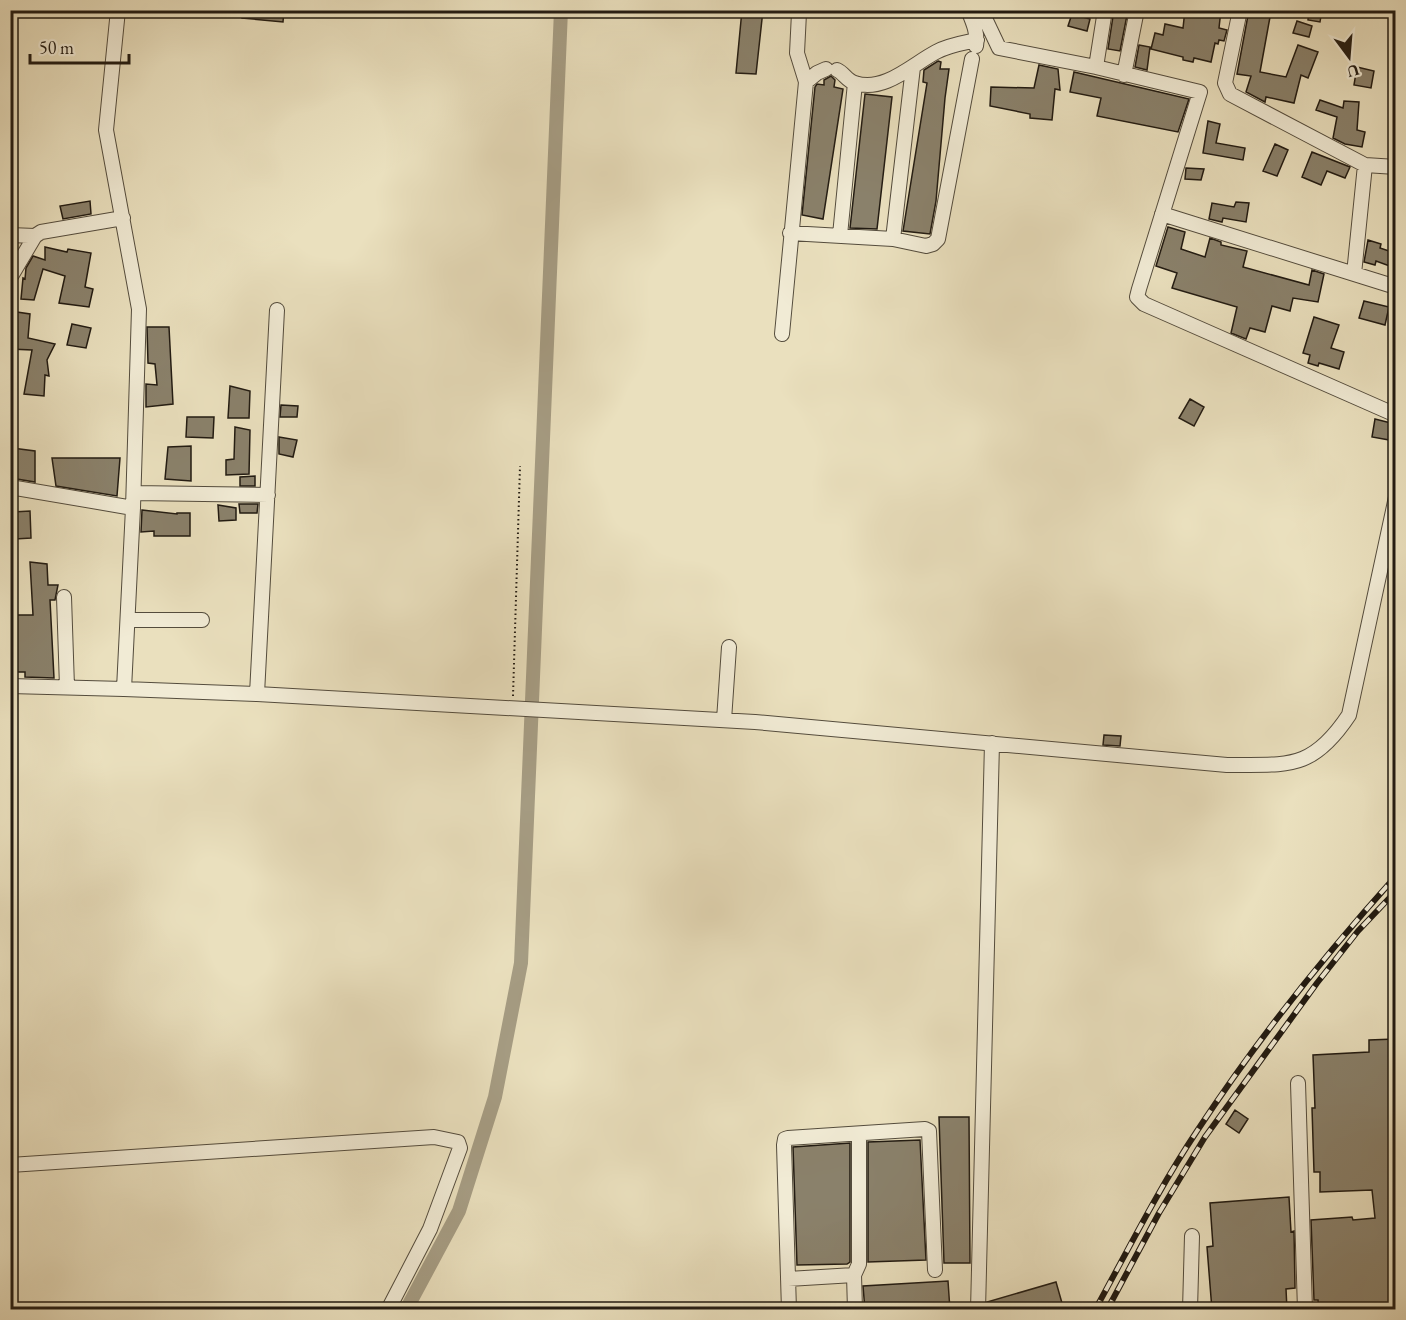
<svg xmlns="http://www.w3.org/2000/svg" width="1406" height="1320" font-family="'EB Garamond',serif">
	<rect width="100%" height="100%" fill="#eae0be"/>
	<filter id="stains"><feTurbulence type="fractalNoise" baseFrequency=".00333" numOctaves="4"/><feColorMatrix values="0 0 0 0 .2 0 0 0 0 .09 0 0 0 0 .02 0 0 0 .5 -.17"/></filter>
	<radialGradient id="worn" r=".72"><stop offset=".6" stop-color="#630" stop-opacity="0"/><stop offset="1" stop-color="#630" stop-opacity=".3"/></radialGradient>
	<g fill="none" stroke-linecap="round" stroke-linejoin="round">
		<!-- canal -->
		<path stroke="#a69d84" stroke-width="14" d="M406,1310L459,1211L495,1097L521,963L561,10"/>
	</g>
	<!-- building -->
	<path fill="#8a816b" stroke="#221b12" stroke-width="1.5" d="M242,10H284L283,22L242,18Z
		M742,10H763L756,74L736,73Z
		M1114,10H1128L1120,51L1108,49Z
		M1185,10H1221L1219,28L1227,30L1224,41L1219,40L1218,44L1215,43L1211,62L1194,58L1193,62L1183,60V57L1151,49L1155,33L1163,35L1165,24L1183,28Z
		M1249,10H1266L1265,16L1270,17L1260,72L1286,77L1298,45L1318,52L1308,78L1301,75L1294,103L1266,97L1265,102L1246,92L1251,76L1237,74Z
		M1309,10H1322L1320,22L1308,20Z
		M1072,14L1090,19L1087,31L1068,26Z
		M1297,21L1312,26L1309,37L1293,33Z
		M1139,45L1150,47L1147,70L1135,67Z
		M938,61L941,62L940,69H949L945,98L936,201L930,234L903,231L927,83L923,82L924,70Z
		M1039,65L1058,69L1060,90L1055,89L1052,120L1030,118V114L990,106L991,87L1034,88Z
		M1357,67L1374,71L1371,88L1354,85Z
		M1074,72L1189,99L1178,132L1097,116L1101,98L1070,92Z
		M831,76L835,80L834,87L843,89L823,219L802,215L815,87L817,84L824,85V80Z
		M865,94L892,97L877,229L850,228Z
		M1320,100L1343,108L1344,101L1359,102L1357,130L1365,132L1362,147L1345,144L1333,138L1337,117L1316,110Z
		M1208,121L1220,124L1216,143L1245,148L1243,160L1203,153Z
		M1275,144L1288,150L1277,176L1263,171Z
		M1312,152L1350,167L1345,178L1327,171L1321,185L1302,177Z
		M1186,168L1204,169L1201,180L1185,179Z
		M90,201L91,214L63,219L60,206Z
		M1236,202L1249,203L1246,222L1223,218L1222,222L1209,219L1212,203L1234,207Z
		M1168,227L1185,232L1181,249L1205,257L1210,238L1221,242V245L1247,251L1243,267L1309,285L1312,270L1324,274L1318,302L1293,298L1290,311L1272,306L1265,332L1250,328L1246,339L1231,333L1237,307L1172,288L1177,273L1156,266Z
		M1368,240L1381,244L1380,248L1395,253V268L1376,261L1375,265L1364,262Z
		M45,247L67,252L68,249L91,253L85,287L93,289L89,307L59,303L65,276L43,269L34,300L21,299L23,278L25,279L26,268L33,256L45,260Z
		M1364,301L1389,307L1385,325L1359,318Z
		M10,311L30,314L28,338L55,344L47,360L49,376L45,375L44,396L24,394L32,350L10,349Z
		M1314,317L1339,325L1331,348L1344,352L1339,369L1319,363L1318,366L1308,363L1310,355L1303,353Z
		M72,324L91,328L86,348L67,345Z
		M147,327H169L173,404L146,407V384L157,385L155,364L148,363Z
		M230,386L250,391L249,418H228Z
		M1190,399L1204,407L1194,426L1179,418Z
		M281,405L298,406L297,417H280Z
		M187,417H214L213,438L186,437Z
		M1375,419L1395,424V441L1372,437Z
		M235,427L250,430L249,474L226,475V460L234,459Z
		M279,437L297,440L293,457L279,454Z
		M191,446V481L165,479L168,447Z
		M12,448L35,451V482L11,478Z
		M52,458H120L117,496L56,486Z
		M255,476V486H240V477Z
		M239,504H258L257,513H240Z
		M218,505L236,508V520L219,521Z
		M142,510L177,514V513H190V536H154V531L141,532Z
		M30,511L31,538L15,539L13,512Z
		M30,562L47,564L48,585H58L55,600H50L54,678L25,677V672H10V647H13L12,615H33Z
		M1104,735L1121,736L1120,746L1103,745Z
		M1395,1039V1102H1392L1391,1125L1395,1124V1310H1319L1318,1300H1314L1311,1220L1352,1217L1353,1220L1375,1218L1372,1190L1320,1192V1172H1314L1312,1108H1315L1313,1055L1369,1052V1040Z
		M1235,1110L1248,1119L1239,1133L1226,1124Z
		M939,1117H969L970,1263H944Z
		M920,1140L926,1260L868,1262V1142Z
		M850,1143V1262L847,1264L797,1265L793,1147Z
		M1289,1197L1291,1232L1294,1231L1295,1288L1286,1289L1287,1310H1212L1207,1247L1213,1246L1210,1203Z
		M948,1281L950,1310H865L863,1286Z
		M1056,1282L1064,1310H987V1302Z"/>
	<g fill="none" stroke-linecap="round" stroke-linejoin="round">
		<defs>
			<path id="minor" d="M968,10C973,22 978,33 976,46
				M981,10L999,48L1096,67L1200,92L1139,289L1137,297L1144,304L1396,415
				M1240,10L1225,83L1230,94L1365,165L1396,167
				M799,13L797,53L806,82
				M1096,67L1105,10
				M837,70C844,73 847,81 855,83C884,93 913,64 936,52C949,45 963,43 977,40
				M1124,75L1137,10
				M1162,214L1396,287
				M790,233L893,239L926,246L933,244L938,239L972,59
				M10,235L35,236
				M840,235L855,83
				M893,239L913,67
				M1354,274L1365,165
				M10,278L35,236L41,232L123,218
				M782,334L806,82L817,73L826,69
				M10,487L133,508
				M134,493L268,495
				M64,597L67,687
				M129,620H202
				M10,686L124,689L133,508L139,309L106,130L118,10
				M124,689L257,694L755,722L1227,765C1287,764 1311,772 1349,715L1396,497
				M257,694L277,310
				M724,720L729,647
				M1298,1083L1305,1310
				M10,1165L434,1137L458,1142L460,1148L430,1229L388,1310
				M854,1275L859,1264V1134
				M788,1279L854,1275L855,1310
				M789,1310L784,1145L785,1139L788,1138L925,1129L929,1131L935,1270
				M978,1310L992,743
				M1190,1310L1192,1236"/>
		</defs>
		<!-- minor casing -->
		<use href="#minor" stroke="#544c3d" stroke-width="16"/>
		<!-- path -->
		<path stroke="#221b12" stroke-width="2" stroke-dasharray="1.5 3" stroke-linecap="butt" d="M513,696L520,466"/>
		<!-- minor -->
		<use href="#minor" stroke="#f1ebd5" stroke-width="14"/>
		<defs>
			<path id="rail" d="M1095,1310C1128,1250 1159,1188 1197,1131C1256,1041 1324,956 1396,876
				M1107,1310L1159,1213L1205,1137L1317,983L1358,931L1396,891"/>
		</defs>
		<!-- rail casing -->
		<use href="#rail" stroke="#221b12" stroke-width="6"/>
		<!-- rail -->
		<use href="#rail" stroke="#f1ebd5" stroke-width="4" stroke-dasharray="11" stroke-linecap="butt"/>
	</g>
	<!-- margin -->
	<rect width="1406" height="1320" fill="none" stroke="#eae0be" stroke-width="36"/>
	<rect x="12" y="12" width="1382" height="1296" fill="none" stroke="#221b12" stroke-width="3"/>
	<rect x="18" y="18" width="1370" height="1284" fill="none" stroke="#221b12" stroke-width="1.5"/>
	<!-- north arrow -->
	<g transform="translate(1349 57) rotate(164)" stroke="#f1ebd5" stroke-width="4.5" paint-order="stroke">
	<path d="M0-4.5L10 22L0 15L-10 22Z" fill="#221b12"/>
	<text y="-9" font-size="16" font-weight="bold" text-anchor="middle" fill="#221b12">U</text>
	</g>
	<!-- scale -->
	<path d="M30 54v9h99v-9" fill="none" stroke="#221b12" stroke-width="3"/>
	<text x="39" y="54" font-size="18" fill="#221b12" stroke="#f1ebd5" stroke-width="4.5" paint-order="stroke">50 m</text>
	<rect width="100%" height="100%" filter="url(#stains)"/>
	<rect width="100%" height="100%" fill="url(#worn)"/>
</svg>
